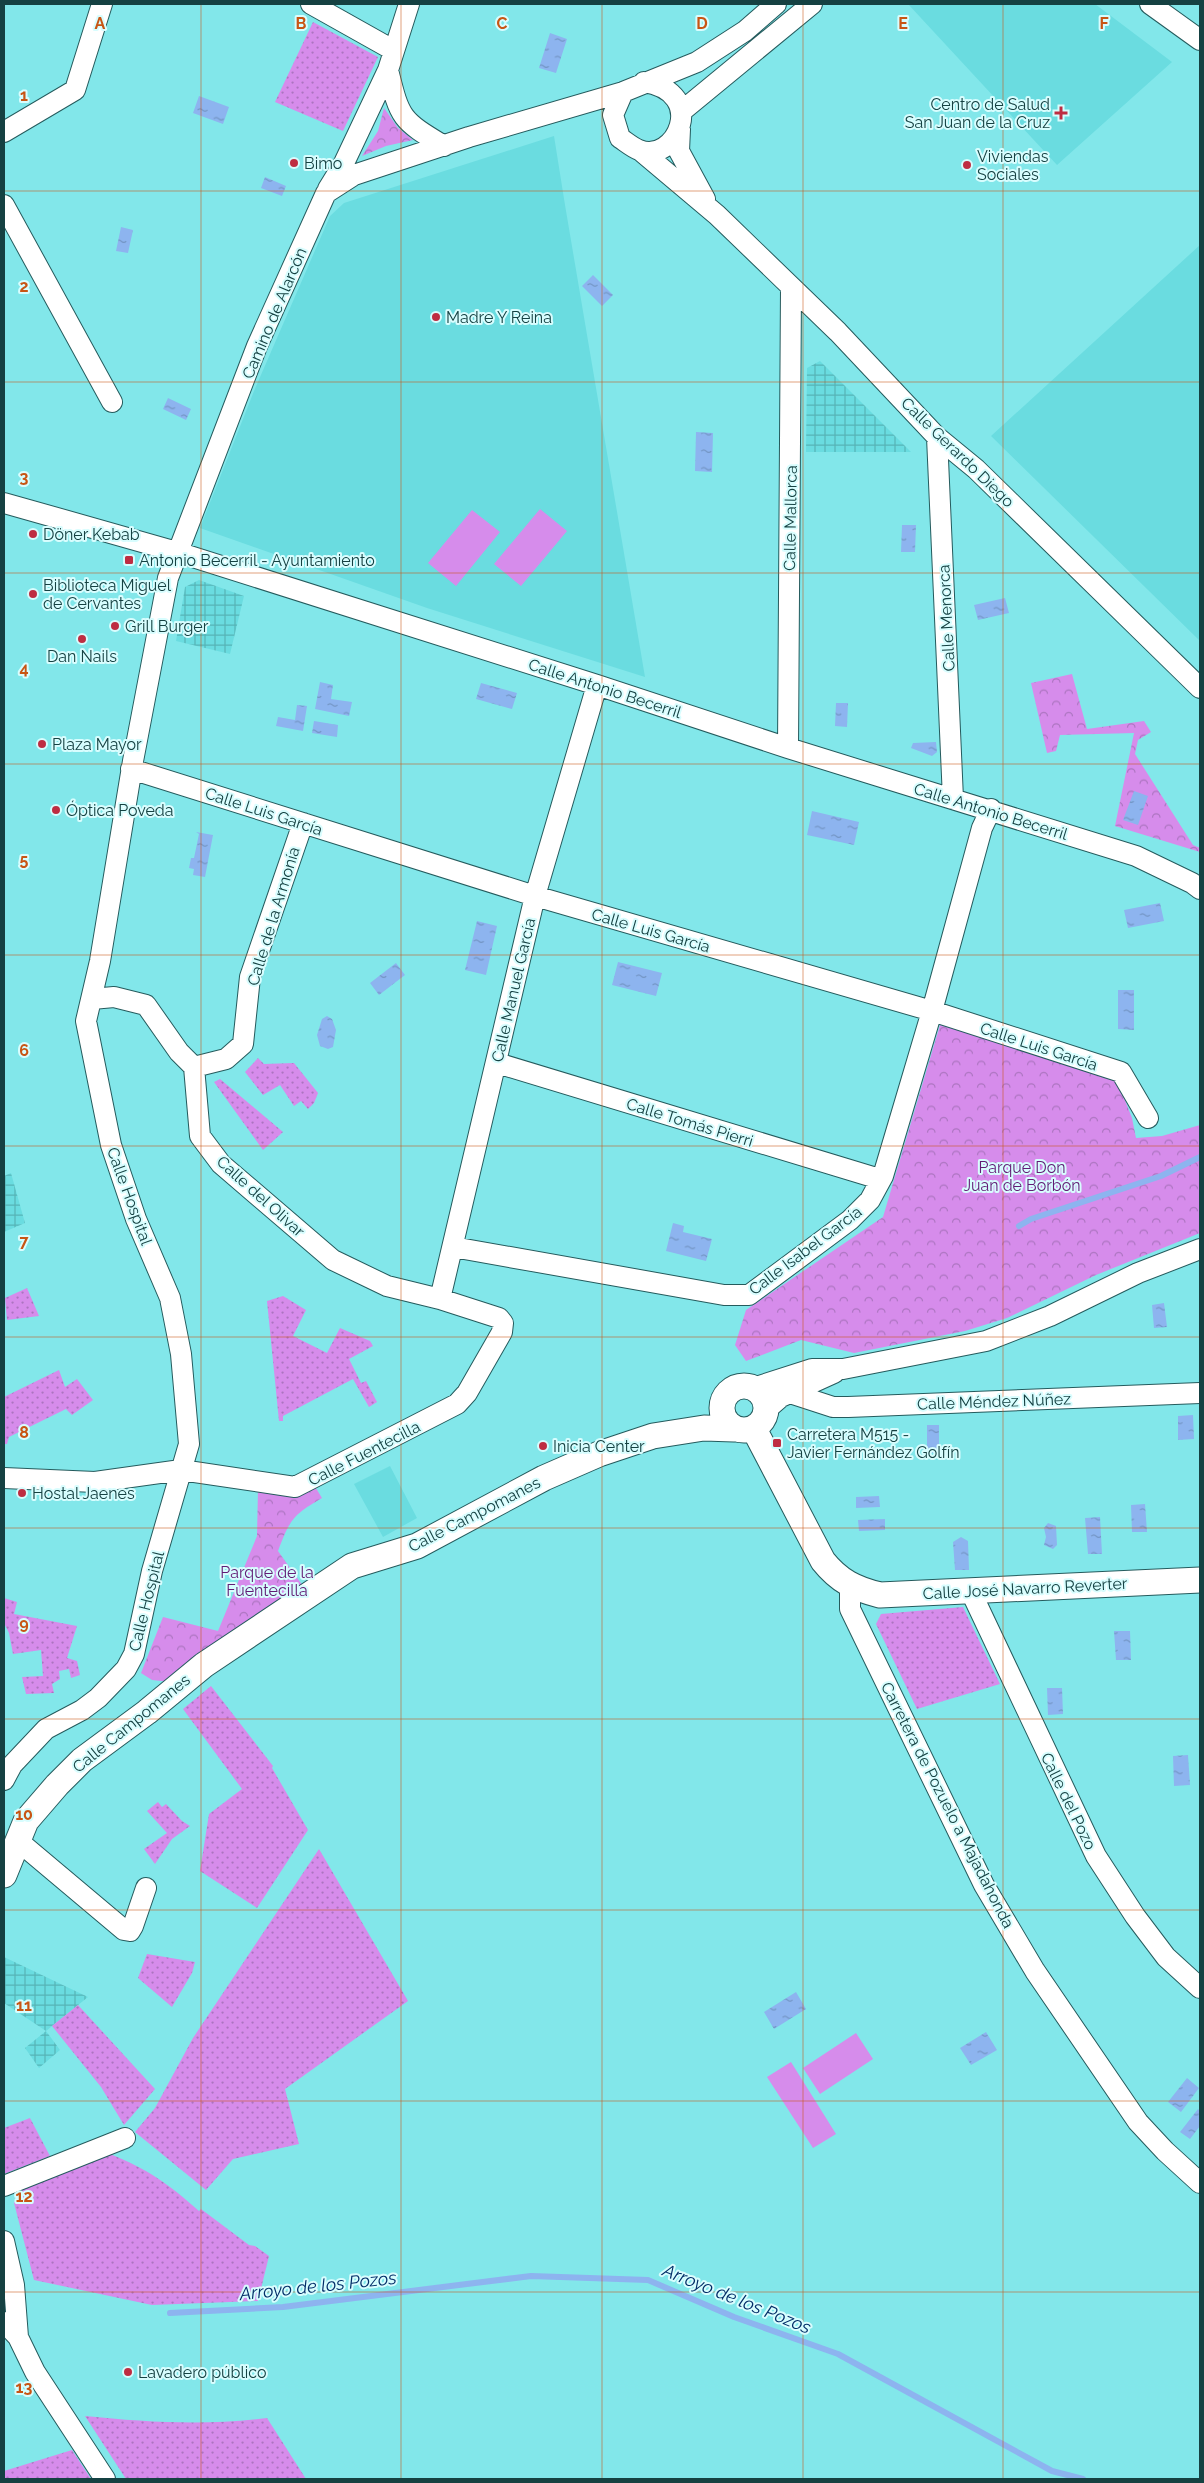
<svg xmlns="http://www.w3.org/2000/svg" width="1204" height="2483" font-family="Raleway,sans-serif">
	<defs>
		<pattern id="industrial-grid" width="8" height="8" patternUnits="userSpaceOnUse" patternTransform="scale(1.25)"><rect width="8" height="8" fill="#6adce0"/><path d="M0 4h8M4 0v8" fill="none" stroke="#56b4b7"/></pattern>
		<pattern id="grass-dots" width="8" height="8" patternUnits="userSpaceOnUse" patternTransform="scale(1.25)"><rect width="8" height="8" fill="#d68ceb"/><path d="M2 2h.1M6 6h.1" fill="none" stroke="#ac74c0" stroke-width="1.8" stroke-linecap="round"/></pattern>
		<pattern id="park-crowns" width="20" height="18" patternUnits="userSpaceOnUse" patternTransform="scale(1.25)"><rect width="20" height="18" fill="#d68ceb"/><path d="M2 6a3 3 0 1 1 6 0M12 15a3 3 0 1 1 6 0" fill="none" stroke="#ac74c0"/></pattern>
		<pattern id="water-ripples" width="26" height="14" patternUnits="userSpaceOnUse" patternTransform="scale(1.25)"><rect width="26" height="14" fill="#8db4ef"/><path d="M2 4q2-2 4 0t4 0M15 11q2-2 4 0t4 0" fill="none" stroke="#7294c3"/></pattern>
	</defs>
	<rect width="100%" height="100%" fill="#82e7ea"/>
	<!-- built -->
	<path fill="#6adce0" d="M908,4H1095L1172,62L1057,165Z
		M554,136L565,205L645,677L427,608L200,528L254,391L330,216L344,203Z
		M1200,245V641L991,436Z
		M390,1466L417,1518L383,1537L354,1484Z"/>
	<!-- industrial -->
	<path fill="url(#industrial-grid)" d="M820,361L911,452H806L807,368Z
		M199,580L244,596L230,654L176,641L185,587Z
		M11,1173L25,1223L4,1232V1176Z
		M4,1957L88,1997L46,2031L60,2050L39,2068L25,2048L46,2031L4,2003Z"/>
	<!-- grass -->
	<path fill="url(#grass-dots)" d="M313,22L378,57L343,131L275,102Z
		M258,1058L264,1064L294,1063L318,1093L314,1103L308,1109L301,1101L294,1106L280,1085L263,1095L245,1072Z
		M220,1079L283,1132L263,1150L214,1082Z
		M27,1288L39,1316L7,1320L5,1298Z
		M283,1296L306,1310L293,1336L327,1353L340,1328L370,1341L373,1346L349,1359L361,1383L366,1381L377,1402L369,1407L353,1379L283,1416V1421H279L267,1301Z
		M59,1370L65,1387L77,1379L93,1400L72,1415L66,1409L9,1437L7,1444H4V1397Z
		M4,1598L17,1602L14,1614L77,1626L67,1658L77,1661L80,1675L71,1678L69,1669L59,1671L60,1679L52,1684L54,1693L26,1694L22,1677L43,1676L41,1650L13,1654L9,1633L4,1623Z
		M963,1607L1000,1684L917,1709L876,1624L881,1614Z
		M211,1686L273,1766L272,1768L308,1830L257,1908L200,1871L209,1814L242,1789L183,1709Z
		M158,1802L162,1807L166,1804L182,1821L190,1826L172,1839L155,1864L144,1849L167,1833L147,1811Z
		M319,1849L408,2001L285,2089L299,2144L233,2159L206,2190L135,2132L155,2108L193,2038Z
		M147,1954L195,1962L192,1973L172,2007L138,1978Z
		M78,2005L155,2089L124,2125L101,2087L52,2026Z
		M30,2118L50,2156L4,2174V2128Z
		M110,2154C146,2168 170,2185 199,2211L201,2209L249,2245L255,2246L269,2256L258,2301L152,2305L34,2280L14,2203L21,2189Z
		M85,2416C146,2422 205,2426 267,2418L306,2479H126Z
		M72,2450L91,2479H4V2471Z"/>
	<!-- park -->
	<path fill="url(#park-crowns)" d="M384,108L398,128L413,140L386,146L362,156L378,131Z
		M1072,674L1087,729L1144,721L1151,732L1138,740L1135,754L1193,845L1200,848V852L1115,826L1134,733L1060,735L1056,751L1047,753L1031,683Z
		M940,1025L1080,1066L1117,1080L1132,1118L1136,1138L1162,1136L1200,1125V1233L1096,1275L1007,1318L965,1331L854,1353L801,1340L746,1361L735,1345L746,1310L883,1217Z
		M314,1485L322,1498C293,1515 290,1519 278,1551L305,1589L170,1682L152,1680L141,1673L163,1617L218,1631L257,1536L258,1489Z"/>
	<!-- pitch -->
	<path fill="#d68ceb" d="M540,509L567,531L521,586L494,564Z
		M472,510L500,532L456,586L428,563Z
		M856,2033L873,2059L820,2094L803,2068Z
		M791,2062L836,2134L813,2148L767,2077Z"/>
	<!-- water -->
	<path fill="url(#water-ripples)" d="M550,33L567,39L556,73L539,68Z
		M199,96L229,107L223,124L193,113Z
		M265,177L286,186L282,196L261,188Z
		M121,227L133,230L128,253L116,251Z
		M593,275L613,295L602,306L582,286Z
		M168,398L191,409L186,420L163,409Z
		M696,432L713,433L712,472L695,471Z
		M902,525H916L915,552H901Z
		M1005,598L1009,613L978,620L974,605Z
		M320,682L333,685L331,699L352,702L349,716L315,709Z
		M481,683L517,693L512,709L476,699Z
		M836,703H848L847,727L835,726Z
		M297,705L307,706L303,731L276,726L278,717L295,720Z
		M314,721L338,725L337,737L312,733Z
		M936,742L937,752L932,756L911,748L913,743Z
		M1134,791L1148,796L1138,825L1123,820Z
		M812,811L859,822L854,845L807,835Z
		M196,832L213,835L205,877L193,875L194,869L189,868L191,858H194L199,834Z
		M1160,903L1164,921L1128,928L1124,910Z
		M477,921L497,926L486,975L465,970Z
		M618,962L662,973L656,996L612,985Z
		M396,963L405,975L379,995L370,983Z
		M1118,990H1134V1030L1118,1029Z
		M327,1016L332,1019L336,1030L333,1047L328,1049L320,1046L317,1035L322,1019Z
		M673,1223L684,1226L683,1232L712,1239L706,1261L666,1251Z
		M1164,1303L1167,1327L1154,1328L1152,1305Z
		M1193,1415L1194,1439L1178,1440V1416Z
		M927,1425H939V1453H927Z
		M879,1496L880,1507L856,1508V1497Z
		M1145,1504L1147,1532H1132L1131,1505Z
		M1100,1517L1102,1554H1088L1085,1518Z
		M885,1519V1530L859,1531L858,1520Z
		M1048,1523L1056,1526L1057,1545L1053,1549L1044,1545L1046,1537L1044,1528Z
		M961,1537L968,1541L969,1570H955L953,1542Z
		M1114,1631H1130L1131,1660H1116Z
		M1047,1688H1062L1063,1714L1048,1715Z
		M1188,1755L1190,1785L1174,1786L1173,1756Z
		M796,1992L806,2009L774,2029L764,2012Z
		M986,2032L997,2050L971,2065L960,2048Z
		M1187,2078L1199,2088L1181,2112L1168,2102Z
		M1198,2109L1200,2111V2126L1190,2139L1180,2132Z"/>
	<g fill="none" stroke-linecap="round" stroke-linejoin="round">
		<!-- stream -->
		<path stroke="#8db4ef" stroke-width="6" d="M1019,1226L1031,1219L1161,1176L1200,1157
			M170,2313L283,2307L531,2276L648,2280L734,2317L838,2354L1052,2471L1083,2479"/>
		<defs>
			<path id="minor" d="M311,4L393,50
				M1150,4L1200,40
				M388,70C400,119 401,120 444,146
				M623,92L613,115L620,138C626,142 633,148 639,150C675,165 710,93 644,82
				M682,111L812,4
				M680,129L679,151L705,199
				M4,132L75,90L102,4
				M641,151L717,215L838,332L937,437L976,469L1200,688
				M328,189L344,163L388,70L409,4
				M4,205L112,402
				M937,437L953,799
				M4,503L177,552L597,685L788,748L1136,856L1192,883L1200,889
				M788,748L791,288
				M131,769L535,896L932,1011L1121,1072L1148,1118
				M497,1063L873,1177L883,1176
				M194,1067L226,1059L243,1044L250,977L303,823
				M453,1247L724,1295H749L850,1220L870,1200L883,1176L932,1011L982,828L991,809
				M440,1299L535,896L597,685
				M753,1388L812,1369H843L986,1341L1050,1316L1138,1273L1200,1249
				M790,1393L833,1407H848L1200,1393
				M766,1410L781,1397L834,1373
				M4,1478L95,1482L181,1470L295,1487L457,1404L467,1393L502,1332L503,1323L499,1318L440,1299L387,1286L333,1260L221,1164L200,1136L194,1067L179,1052L146,1005L114,997L92,999
				M850,1587V1609L984,1885L1035,1971L1138,2122L1165,2151L1200,2183
				M971,1592L1096,1856L1135,1916L1166,1957L1200,1988
				M4,1780L12,1765L46,1729L82,1710L98,1698L126,1669L134,1654L152,1571L189,1444L181,1354L170,1298L136,1219L111,1145L86,1021L100,961L133,761L168,578L257,346L326,193L354,175L469,137L623,92L697,62L745,31L776,4
				M17,1840L124,1930L130,1931L133,1926L146,1888
				M4,2186L125,2138
				M4,2241L14,2285L18,2337
				M4,2322L18,2337L35,2372L105,2479"/>
			<path id="major" d="M722 1408a22 22 0 1 1 44 0a22 22 0 1 1-44 0Z
				M754,1429L823,1561C839,1581 855,1589 880,1595L1200,1580
				M4,1875L26,1821L57,1785L82,1760L147,1712L204,1665L352,1566L417,1546L544,1478L599,1454L653,1436L704,1428L734,1429"/>
		</defs>
		<!-- minor casing -->
		<use href="#minor" stroke="#255b5d" stroke-width="22"/>
		<!-- major casing -->
		<use href="#major" stroke="#255b5d" stroke-width="27"/>
		<!-- minor -->
		<use href="#minor" stroke="#fff" stroke-width="20"/>
		<!-- major -->
		<use href="#major" stroke="#fff" stroke-width="25"/>
	</g>
	<!-- grid -->
	<path fill="none" stroke="#c85514" stroke-width="1" stroke-opacity="0.55" d="M201,4V2479M401,4V2479M602,4V2479M803,4V2479M1003,4V2479M4,191H1200M4,382H1200M4,573H1200M4,764H1200M4,955H1200M4,1146H1200M4,1337H1200M4,1528H1200M4,1719H1200M4,1910H1200M4,2101H1200M4,2292H1200"/>
	<!-- markers -->
	<g fill="#be2d42" stroke="#d8fdfe" stroke-width="2">
		<path d="M1058.5 105.5h5v5h5v5h-5v5h-5v-5h-5v-5h5z"/>
		<circle cx="294" cy="163" r="5"/>
		<circle cx="967" cy="165" r="5"/>
		<circle cx="436" cy="317" r="5"/>
		<circle cx="33" cy="534" r="5"/>
		<rect x="124" y="555" width="10" height="10" rx="2.5"/>
		<circle cx="33" cy="594" r="5"/>
		<circle cx="115" cy="626" r="5"/>
		<circle cx="82" cy="639" r="5"/>
		<circle cx="42" cy="744" r="5"/>
		<circle cx="56" cy="810" r="5"/>
		<rect x="772" y="1438" width="10" height="10" rx="2.5"/>
		<circle cx="543" cy="1446" r="5"/>
		<circle cx="22" cy="1493" r="5"/>
		<circle cx="128" cy="2372" r="5"/>
	</g>
	<g text-anchor="middle" stroke-width="4" stroke-linejoin="round" paint-order="stroke">
		<!-- poi labels -->
		<g font-size="16" fill="#154142" stroke="#d8fdfe" text-anchor="start">
			<text x="1050" y="110" text-anchor="end">Centro de Salud<tspan x="1050" dy="18">San Juan de la Cruz</tspan></text>
			<text x="977" y="162">Viviendas<tspan x="977" dy="18">Sociales</tspan></text>
			<text x="304" y="169">Bimo</text>
			<text x="446" y="323">Madre Y Reina</text>
			<text x="43" y="540">Döner Kebab</text>
			<text x="139" y="566">Antonio Becerril - Ayuntamiento</text>
			<text x="43" y="591">Biblioteca Miguel<tspan x="43" dy="18">de Cervantes</tspan></text>
			<text x="125" y="632">Grill Burger</text>
			<text x="82" y="662" text-anchor="middle">Dan Nails</text>
			<text x="52" y="750">Plaza Mayor</text>
			<text x="66" y="816">Óptica Poveda</text>
			<text x="787" y="1440">Carretera M515 -<tspan x="787" dy="18">Javier Fernández Golfín</tspan></text>
			<text x="553" y="1452">Inicia Center</text>
			<text x="32" y="1499">Hostal Jaenes</text>
			<text x="138" y="2378">Lavadero público</text>
		</g>
		<!-- street labels -->
		<g font-size="16" fill="#154142" stroke="#d8fdfe">
			<text transform="translate(274 313) rotate(-67)" y="6">Camino de Alarcón</text>
			<text transform="translate(958 452) rotate(44)" y="6">Calle Gerardo Diego</text>
			<text transform="translate(790 518) rotate(-89)" y="6">Calle Mallorca</text>
			<text transform="translate(946 618) rotate(-93)" y="6">Calle Menorca</text>
			<text transform="translate(605 688) rotate(18)" y="6">Calle Antonio Becerril</text>
			<text transform="translate(264 811) rotate(18)" y="6">Calle Luis García</text>
			<text transform="translate(991 811) rotate(17)" y="6">Calle Antonio Becerril</text>
			<text transform="translate(273 916) rotate(-73)" y="6">Calle de la Armonía</text>
			<text transform="translate(651 930) rotate(16)" y="6">Calle Luis García</text>
			<text transform="translate(513 990) rotate(-77)" y="6">Calle Manuel García</text>
			<text transform="translate(1039 1046) rotate(18)" y="6">Calle Luis García</text>
			<text transform="translate(690 1122) rotate(17)" y="6">Calle Tomás Pierri</text>
			<text transform="translate(130 1196) rotate(70)" y="6">Calle Hospital</text>
			<text transform="translate(261 1196) rotate(42)" y="6">Calle del Olivar</text>
			<text transform="translate(805 1250) rotate(-37)" y="6">Calle Isabel García</text>
			<text transform="translate(994 1401) rotate(-2)" y="6">Calle Méndez Núñez</text>
			<text transform="translate(364 1453) rotate(-27)" y="6">Calle Fuentecilla</text>
			<text transform="translate(474 1514) rotate(-27)" y="6">Calle Campomanes</text>
			<text transform="translate(1025 1588) rotate(-3)" y="6">Calle José Navarro Reverter</text>
			<text transform="translate(146 1601) rotate(-76)" y="6">Calle Hospital</text>
			<text transform="translate(131 1723) rotate(-39)" y="6">Calle Campomanes</text>
			<text transform="translate(1069 1801) rotate(64)" y="6">Calle del Pozo</text>
			<text transform="translate(948 1805) rotate(63)" y="6">Carretera de Pozuelo a Majadahonda</text>
		</g>
		<!-- park labels -->
		<g font-size="16" fill="#621c75" stroke="#d8fdfe">
			<text x="1022" y="1173">Parque Don<tspan x="1022" dy="18">Juan de Borbón</tspan></text>
			<text x="267" y="1578">Parque de la<tspan x="267" dy="18">Fuentecilla</tspan></text>
		</g>
		<!-- water labels -->
		<g font-size="18" font-style="italic" fill="#012c67" stroke="#d8fdfe">
			<text transform="translate(318 2286) rotate(-6)" y="6">Arroyo de los Pozos</text>
			<text transform="translate(737 2299) rotate(22)" y="6">Arroyo de los Pozos</text>
		</g>
	</g>
	<g font-size="16" text-anchor="middle" font-weight="bold" fill="#c85514" stroke="#d8fdfe" stroke-width="4" stroke-linejoin="round" paint-order="stroke">
		<text x="100" y="29">A</text>
		<text x="301" y="29">B</text>
		<text x="502" y="29">C</text>
		<text x="702" y="29">D</text>
		<text x="903" y="29">E</text>
		<text x="1104" y="29">F</text>
		<text x="24" y="101">1</text>
		<text x="24" y="292">2</text>
		<text x="24" y="483">3</text>
		<text x="24" y="674">4</text>
		<text x="24" y="865">5</text>
		<text x="24" y="1056">6</text>
		<text x="24" y="1247">7</text>
		<text x="24" y="1438">8</text>
		<text x="24" y="1629">9</text>
		<text x="24" y="1820">10</text>
		<text x="24" y="2011">11</text>
		<text x="24" y="2202">12</text>
		<text x="24" y="2393">13</text>
	</g>
	<!-- border -->
	<rect width="1204" height="2483" fill="none" stroke="#154142" stroke-width="10"/>
</svg>
